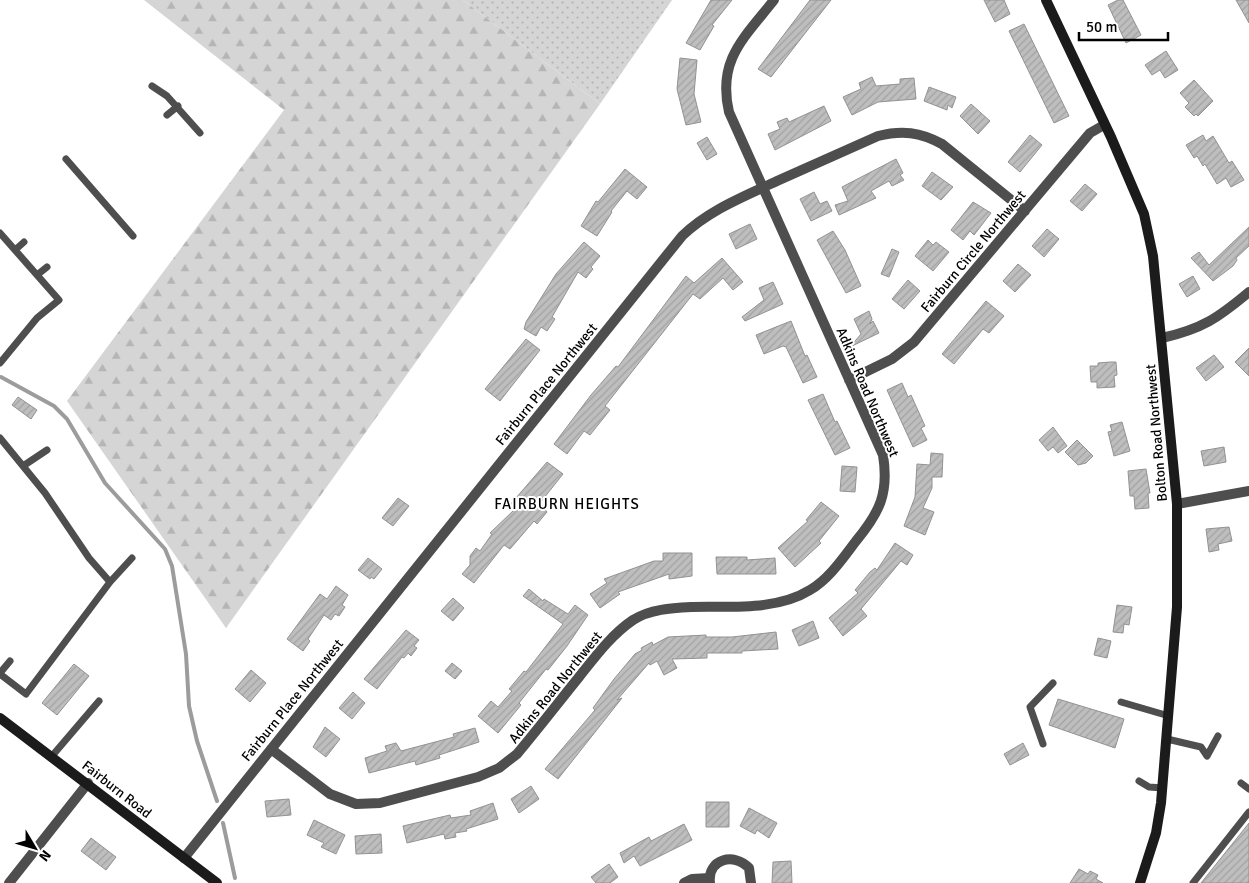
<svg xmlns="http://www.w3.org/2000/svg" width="1249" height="883" font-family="Signika,sans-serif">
	<defs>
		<pattern id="grass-dots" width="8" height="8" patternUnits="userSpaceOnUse" patternTransform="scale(1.25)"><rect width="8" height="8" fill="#d5d5d5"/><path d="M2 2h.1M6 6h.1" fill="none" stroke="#b5b5b5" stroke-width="1.8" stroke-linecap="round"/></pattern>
		<pattern id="forest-firs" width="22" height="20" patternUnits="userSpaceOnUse" patternTransform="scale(1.25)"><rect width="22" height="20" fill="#d5d5d5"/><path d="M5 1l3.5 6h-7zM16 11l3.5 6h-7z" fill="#b5b5b5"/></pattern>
		<pattern id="building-hatch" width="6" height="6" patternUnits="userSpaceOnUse" patternTransform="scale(1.25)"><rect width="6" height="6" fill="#bebebe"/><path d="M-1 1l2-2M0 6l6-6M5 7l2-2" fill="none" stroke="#a2a2a2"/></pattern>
	</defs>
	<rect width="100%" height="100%" fill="#fff"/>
	<!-- grass -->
	<path fill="url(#grass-dots)" d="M463,0H672L600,104Z"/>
	<!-- forest -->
	<path fill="url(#forest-firs)" d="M144,0H463L600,104L226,628L67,401L284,110Z"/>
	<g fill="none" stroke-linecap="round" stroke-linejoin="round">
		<!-- stream -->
		<path stroke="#9c9c9c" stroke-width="4" d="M1,377L54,406L67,419L105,483L165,549L172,566L186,654L189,706L197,741L217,801
			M223,823L235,878"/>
	</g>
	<!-- building -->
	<path fill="url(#building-hatch)" stroke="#929292" d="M711,0H732L712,25L714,26L700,50L686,43Z
		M810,0H831L771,77L758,69Z
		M984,0H1004L1010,14L995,22Z
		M1118,0H1123L1141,35L1126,43L1108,5Z
		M1236,0H1249V23Z
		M1024,24L1069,116L1054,123L1009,31Z
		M1166,51L1178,70L1165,78L1160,70L1152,75L1145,65Z
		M680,58L697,60L694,94L701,122L686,125L677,89Z
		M872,77L876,86L900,84V79L914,78L916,99L878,102L852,115L843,97L861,89L859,83Z
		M1194,80L1213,101L1198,116L1196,114L1194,116L1185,107L1189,103L1180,93Z
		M929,87L956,97L952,108L948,105L947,110L924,101Z
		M971,104L990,121L978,134L960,116Z
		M824,106L831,121L775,150L768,134L780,129L777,122L787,118L789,122Z
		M1030,135L1042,145L1020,172L1008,162Z
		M1203,135L1206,141L1213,136L1229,163L1232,161L1244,180L1231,187L1226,178L1217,184L1205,164L1203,166L1197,156L1194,158L1186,145Z
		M707,137L717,154L707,160L697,143Z
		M896,159L903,173L900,175L904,180L892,186L889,181L871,191L876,198L839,215L835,205L848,201L842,187Z
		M625,169L647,187L637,199L627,191L611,211L612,212L597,236L581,226L596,201L598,202Z
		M932,172L953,187L941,200L922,186Z
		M1085,184L1097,194L1082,211L1070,201Z
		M814,192L820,204L827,201L832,211L811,221L800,199Z
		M973,202L991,213L974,235L970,231L963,240L951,230Z
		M750,224L757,239L736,249L729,234Z
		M1249,227V246L1236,258L1237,260L1233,266L1213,281L1191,258L1199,252L1209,265Z
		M1047,229L1059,239L1044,257L1032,246Z
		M833,231L845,250L861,286L846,293L817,240Z
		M928,240L933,245L936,242L949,252L933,271L915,256Z
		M584,242L600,256L591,267L593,269L586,278L578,272L552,317L555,319L547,331L541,327L536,336L524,329L526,322L556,274Z
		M892,249L899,252L889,277L881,274Z
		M722,258L743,282L733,290L723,278L700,299L693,294L605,406L610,410L590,435L584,431L567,454L554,444L591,395L616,366L618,367L686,276L694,283Z
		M1018,264L1031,275L1015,292L1003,281Z
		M1193,276L1200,289L1187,297L1179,284Z
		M908,280L920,291L904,309L892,299Z
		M773,282L783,304L745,321L742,317L764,300L759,288Z
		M986,301L1004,316L989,333L983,329L954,364L942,354Z
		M869,311L872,319L870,324L873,321L879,333L850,347L861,334L854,319Z
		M791,321L805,356L807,355L817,377L803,383L786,347L783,346L764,354L756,335Z
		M526,339L540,350L500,401L485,389Z
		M1249,348V376L1235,362Z
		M1214,355L1224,367L1206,381L1196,368Z
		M1110,362H1116L1117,375L1114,376L1115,387L1097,388V382H1091L1090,366H1098V363Z
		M902,383L908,397L911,395L925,426L921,428L927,440L913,447L887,390Z
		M823,394L835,422L837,421L850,448L835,455L808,400Z
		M18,397L37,410L31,419L12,405Z
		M1122,422L1130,451L1114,456L1108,432L1112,431L1110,425Z
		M1053,427L1067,446L1058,453L1053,447L1048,451L1039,440Z
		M1077,440L1093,456L1086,463L1078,465L1065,452Z
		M1224,447L1226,462L1204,466L1201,451Z
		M931,453L943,454L942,477H932V488L923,508L934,512L925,535L904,526L915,497L917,464L930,465Z
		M547,462L563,474L540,503L547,512L537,524L534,521L510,549L504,545L474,583L462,574L470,565V556L476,548L480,551L492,534L490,533L514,510L509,506Z
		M842,466L857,467L855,492L840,491Z
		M1146,469L1150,493H1148L1149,508L1135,509L1134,496H1130L1128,471Z
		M398,498L409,506L393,526L382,518Z
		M821,502L839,516L819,541L821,543L795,567L778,548L808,521L806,520Z
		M1229,527L1232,541L1218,544L1219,550L1209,552L1206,529Z
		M895,543L913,555L907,565L901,561L861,609L867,616L843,636L829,618L858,593L855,590L870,572L875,568L877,570Z
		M663,553H692V576L669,579V574L618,592L620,594L600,608L590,594L607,583L604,579L654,561H663Z
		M716,557H747V560L775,558L776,574H717Z
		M368,558L382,569L374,579L371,577L370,579L358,570Z
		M336,586L348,595L342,605L345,607L339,616L335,614L331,620L324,615L308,639L310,641L303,651L287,639L320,594L327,599Z
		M529,589L543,601L544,599L568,614L575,605L588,615L567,646L548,670L546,669L519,703L521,705L498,733L478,716L491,701L498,707L512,691L509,689L524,671L526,672L563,624L523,596Z
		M453,598L464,608L453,621L441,611Z
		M1117,605L1132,607L1129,625L1124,624L1123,633L1113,632Z
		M813,621L819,638L799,646L792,630Z
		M406,630L419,640L414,646L417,648L411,656L408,653L404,658L402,657L377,689L364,679Z
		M776,632L778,649L742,651V653H707V658L672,659L677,668L664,675L657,661L650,665L649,663L617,700L622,698L558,779L545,769L595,710L593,708L614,679L635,654L642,650L641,648L652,642L653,645L668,637L706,635V637H732Z
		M1098,638L1111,641L1107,658L1094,655Z
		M452,663L462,671L455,679L445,671Z
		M74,664L89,676L57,715L42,703Z
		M251,670L266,683L250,702L235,689Z
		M353,692L365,703L352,719L339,708Z
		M1058,699L1124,719L1115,748L1049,725Z
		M325,727L340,739L326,757L313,747Z
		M475,728L479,742L439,755L440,758L416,765L415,761L369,773L365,758L387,751L385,746L396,743L401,751L454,737L453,734Z
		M1023,743L1029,755L1010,765L1004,754Z
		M531,786L539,799L519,813L511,799Z
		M289,799L291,815L267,817L265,801Z
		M706,802H729V827H706Z
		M493,803L498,819L466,829L467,831L455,833L456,837L445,839L444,834L407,843L403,826L450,815L451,818L471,815L470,811Z
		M749,808L777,823L769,838L757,830L755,834L740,826Z
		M314,820L345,835L336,854L321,847L324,843L307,835Z
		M1249,823V883H1201Z
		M684,824L692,840L640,866L634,856L624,863L620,853L649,837L651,841Z
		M381,834L382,853L356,854L355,836Z
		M91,838L116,857L106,870L81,851Z
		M791,861L792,883H772L773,862Z
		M609,864L618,877L610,883H596L591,877Z
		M1079,869L1088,874L1090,871L1098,875L1096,879L1103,883H1070Z"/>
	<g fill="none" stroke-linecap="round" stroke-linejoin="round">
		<!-- lane -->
		<path stroke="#4e4e4e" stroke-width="7" d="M152,86L167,96L200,133
			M167,115L178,106
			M66,159L133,236
			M0,233L59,300L37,318L0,363
			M15,250L24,242
			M37,275L47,267
			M0,438L45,493L89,558L110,582
			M23,466L47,450
			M0,673L10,661
			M0,674L26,694L110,582L132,558
			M1121,702L1169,716
			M1167,739L1201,747L1207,756
			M1043,744L1030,707L1053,683
			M52,756L99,701
			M1207,756L1218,736
			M1139,781L1149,787L1163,788
			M1241,783L1249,789
			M1193,883L1249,812"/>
		<!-- street -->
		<path stroke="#4e4e4e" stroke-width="10" d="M1162,338C1202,329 1218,318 1249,292
			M849,380L892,359L914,342L1090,133L1104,125
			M1177,504L1249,491
			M271,749L330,794L356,804L380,803L478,777L499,768L517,754C538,729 558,703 579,677C595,657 611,635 633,620C650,609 672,608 692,607C730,606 776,611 810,590C829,579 843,558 856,541C880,512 889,493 883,455L729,112C717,60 744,38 774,0
			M184,858L682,236C709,210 743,197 777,181C811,166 845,151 878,136C902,130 920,132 942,144L1025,211
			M9,883L88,783
			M684,883L692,879L710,878
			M710,883C707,859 734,852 749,868L751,883"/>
		<!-- secondary -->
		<path stroke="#1b1b1b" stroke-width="10" d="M1046,0L1111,137L1144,214L1153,256L1177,504V607L1161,803L1156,833L1140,883
			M0,718L217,883"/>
	</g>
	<g text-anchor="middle" stroke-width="4" stroke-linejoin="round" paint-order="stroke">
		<!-- street labels -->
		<g font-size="14" fill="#000" stroke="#fff">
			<text transform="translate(973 251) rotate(-50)" y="5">Fairburn Circle Northwest</text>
			<text transform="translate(546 384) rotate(-51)" y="5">Fairburn Place Northwest</text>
			<text transform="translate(868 392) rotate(67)" y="5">Adkins Road Northwest</text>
			<text transform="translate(1156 433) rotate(-95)" y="5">Bolton Road Northwest</text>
			<text transform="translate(555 687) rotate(-51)" y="5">Adkins Road Northwest</text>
			<text transform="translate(292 700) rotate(-51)" y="5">Fairburn Place Northwest</text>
			<text transform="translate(117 789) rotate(38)" y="5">Fairburn Road</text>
		</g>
		<!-- neighbourhood labels -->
		<g font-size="15" letter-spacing="1" fill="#000" stroke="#fff">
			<text x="567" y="509">FAIRBURN HEIGHTS</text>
		</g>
	</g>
	<!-- north arrow -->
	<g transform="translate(35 848) rotate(128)" stroke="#ffffff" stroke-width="4" paint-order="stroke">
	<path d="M0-4L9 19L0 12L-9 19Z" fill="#000000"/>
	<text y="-8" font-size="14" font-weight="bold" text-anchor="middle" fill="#000000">N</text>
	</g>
	<!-- scale -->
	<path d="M1079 32v8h89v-8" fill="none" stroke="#000000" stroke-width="2.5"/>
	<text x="1086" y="32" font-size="15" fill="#000000" stroke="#ffffff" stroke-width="4" paint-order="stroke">50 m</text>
</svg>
